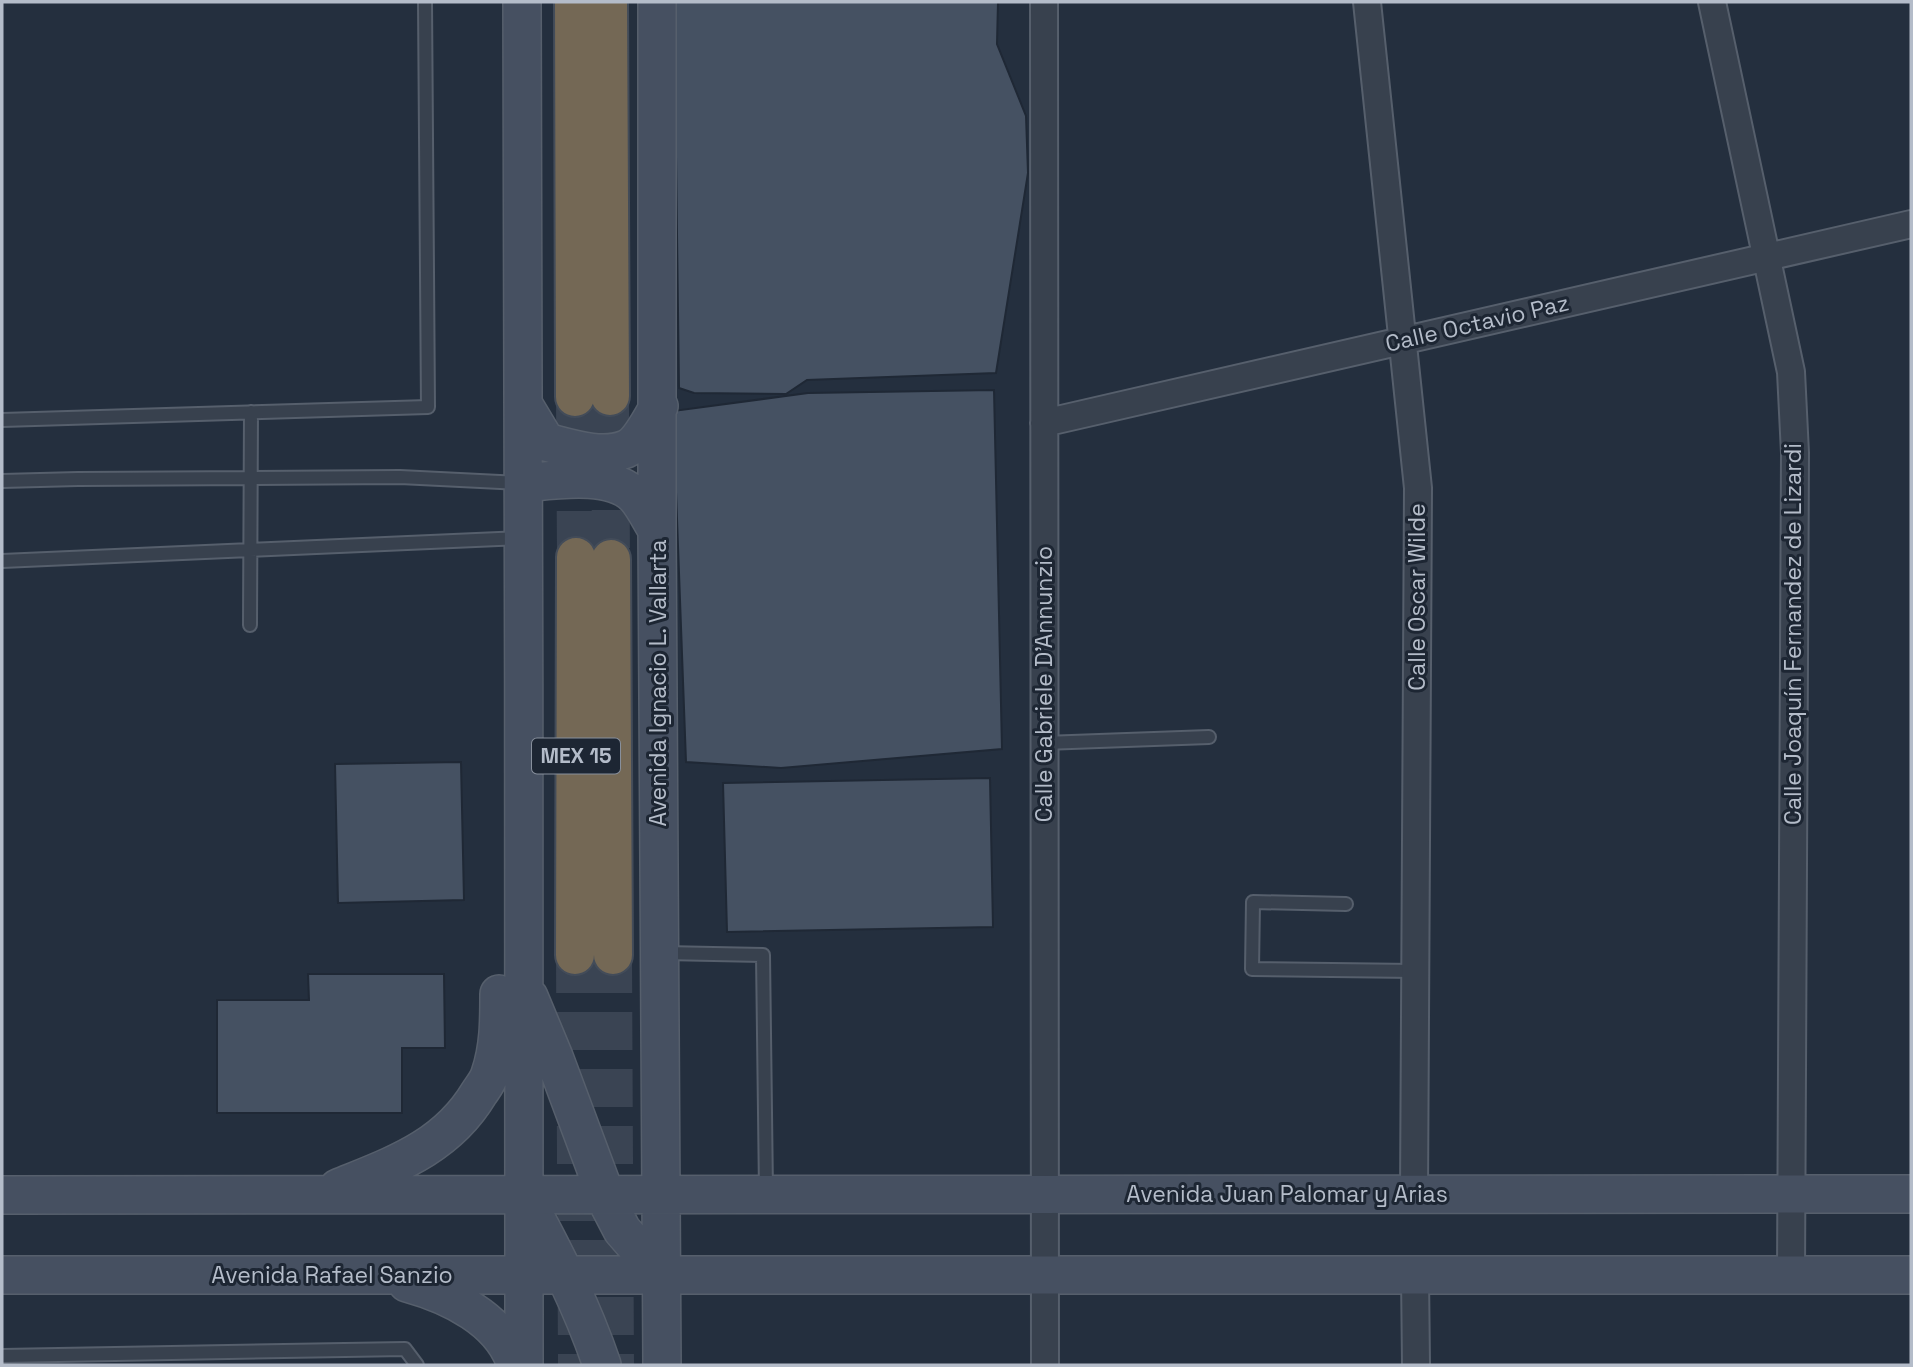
<svg xmlns="http://www.w3.org/2000/svg" width="1913" height="1367" font-family="'Space Grotesk',sans-serif">
	<rect width="100%" height="100%" fill="#242f3e"/>
	<!-- building -->
	<path fill="#455162" stroke="#1f2835" stroke-width="2" d="M674,2H998L997,44L1026,116L1028,173L996,373L807,380L786,394L694,393L679,388Z
		M994,390L1002,749L781,768L686,762L673,411L808,393Z
		M461,762L464,900L338,903L335,764Z
		M990,778L993,927L727,932L723,783Z
		M308,974H444L445,1048H402V1113H217V1000H309Z"/>
	<g fill="none" stroke-linecap="round" stroke-linejoin="round">
		<!-- highway-tunnel -->
		<path stroke="#3a4453" stroke-width="38" stroke-dasharray="38 19" stroke-linecap="butt" d="M610,396L611,559
			M575,397L576,557
			M575,955L577,1365
			M613,955L615,1365"/>
		<defs>
			<path id="lane" d="M2,420L428,407L425,2
				M2,481L78,479L400,477L521,483
				M2,561L522,538
				M250,625L251,412
				M1044,743L1209,737
				M1346,904L1253,902L1252,969L1415,971
				M664,953L763,955L766,1191
				M2,1356L405,1349L417,1365"/>
			<path id="street" d="M1044,2L1045,1365
				M1367,2L1418,488L1414,1194
				M1712,2L1791,372L1795,453L1791,1275
				M1044,423L1911,224
				M1415,1275L1416,1365"/>
			<path id="secondary" d="M522,2C525,456 523,911 524,1365
				M657,2V530L662,1365
				M525,407L546,442C570,448 602,459 626,449C639,444 652,418 659,406
				M525,483C556,480 612,471 636,497C644,506 650,519 657,530
				M529,997L554,1057L610,1207L622,1230L662,1276
				M338,1188C394,1165 446,1148 479,1093C483,1087 488,1081 490,1074C499,1048 499,1021 499,994
				M2,1195L1911,1194
				M525,1198C555,1253 582,1306 602,1365
				M2,1275H1911
				M407,1283C450,1295 502,1319 516,1365"/>
			<path id="highway" d="M574,2L575,397
				M608,2L610,396
				M611,559L613,955
				M575,955L576,557"/>
		</defs>
		<!-- lane casing -->
		<use href="#lane" stroke="#565f6c" stroke-width="16"/>
		<!-- street casing -->
		<use href="#street" stroke="#565f6c" stroke-width="30"/>
		<!-- secondary casing -->
		<use href="#secondary" stroke="#565f6c" stroke-width="40"/>
		<!-- highway casing -->
		<use href="#highway" stroke="#434c59" stroke-width="42"/>
		<!-- lane -->
		<use href="#lane" stroke="#38414e" stroke-width="12"/>
		<!-- street -->
		<use href="#street" stroke="#38414e" stroke-width="26"/>
		<!-- secondary -->
		<use href="#secondary" stroke="#465061" stroke-width="37"/>
		<!-- highway -->
		<use href="#highway" stroke="#746855" stroke-width="38"/>
	</g>
	<g text-anchor="middle" stroke-width="6" stroke-linejoin="round" paint-order="stroke">
		<!-- shield labels -->
		<rect fill="#1d2633" stroke="#878f9c" stroke-width="2" x="532" y="738.5" width="88" height="35" rx="5"/>
		<g font-size="21" font-weight="bold" fill="#b4bcc9">
			<text x="576" y="763">MEX 15</text>
		</g>
		<!-- street labels -->
		<g font-size="23" fill="#b4bcc9" stroke="#1d2633">
			<text transform="translate(1477 323) rotate(-13)" y="8">Calle Octavio Paz</text>
			<text transform="translate(1417 597) rotate(-90)" y="8">Calle Oscar Wilde</text>
			<text transform="translate(1793 634) rotate(-90)" y="8">Calle Joaquín Fernandez de Lizardi</text>
			<text transform="translate(658 683) rotate(-90)" y="8">Avenida Ignacio L. Vallarta</text>
			<text transform="translate(1044 684) rotate(-90)" y="8">Calle Gabriele D'Annunzio</text>
			<text x="1287" y="1202">Avenida Juan Palomar y Arias</text>
			<text x="332" y="1283">Avenida Rafael Sanzio</text>
		</g>
	</g>
	<!-- border -->
	<rect width="1913" height="1367" fill="none" stroke="#b4bcc9" stroke-width="7"/>
</svg>
